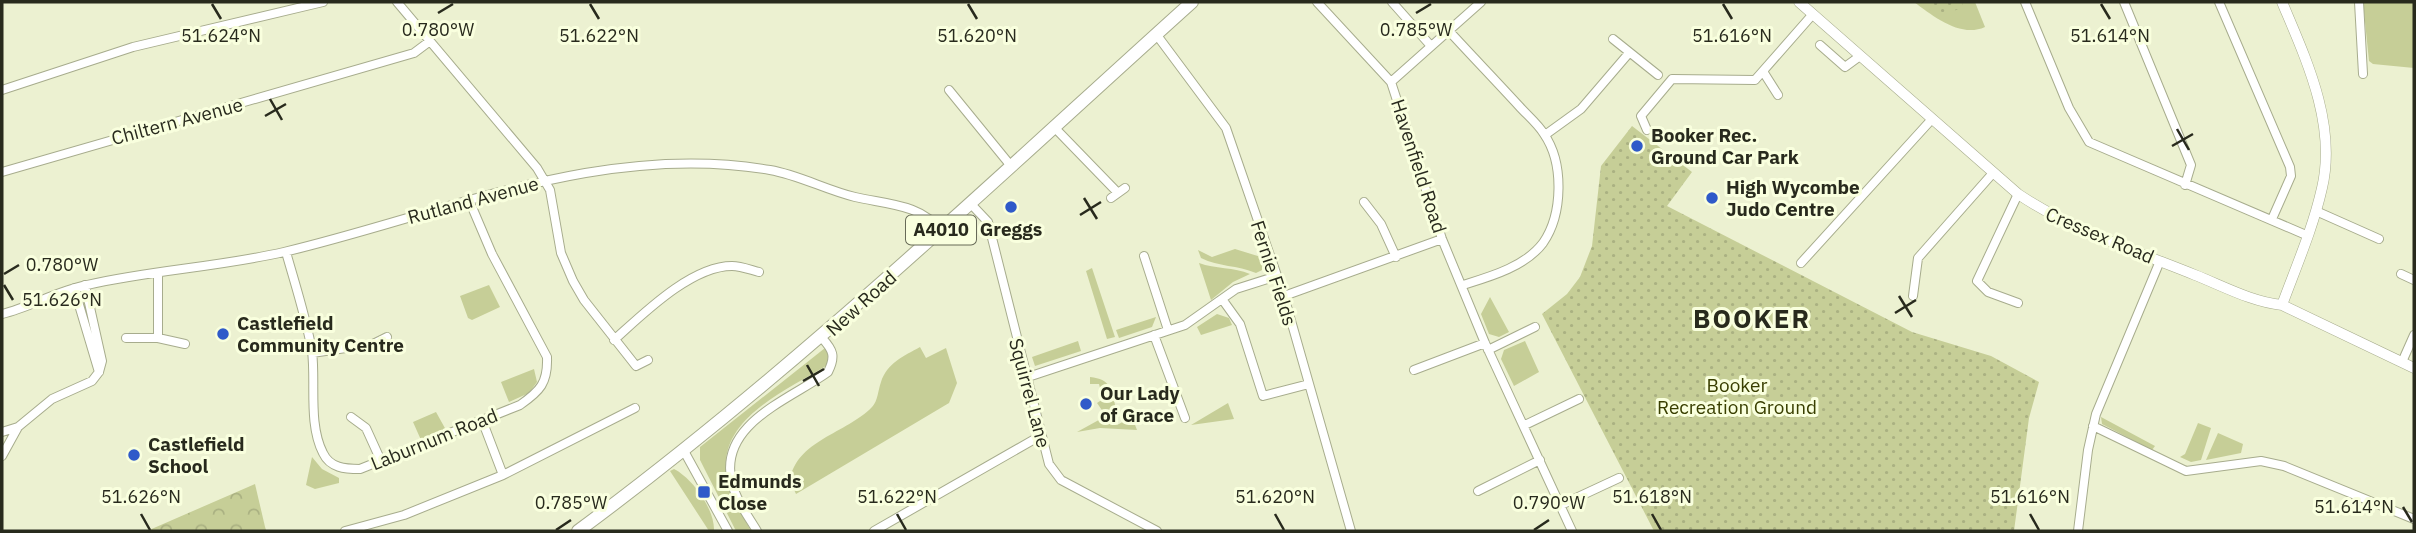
<svg xmlns="http://www.w3.org/2000/svg" width="2416" height="533" font-family="'IBM Plex Sans',sans-serif">
	<defs>
		<pattern id="forest-crowns" width="20" height="18" patternUnits="userSpaceOnUse" patternTransform="scale(1.75)"><rect width="20" height="18" fill="#c6ce97"/><path d="M2 6a3 3 0 1 1 6 0M12 15a3 3 0 1 1 6 0" fill="none" stroke="#aab182"/></pattern>
		<pattern id="park-dots" width="8" height="8" patternUnits="userSpaceOnUse" patternTransform="scale(1.75)"><rect width="8" height="8" fill="#c6ce97"/><path d="M2 2h.1M6 6h.1" fill="none" stroke="#aab182" stroke-width="1.8" stroke-linecap="round"/></pattern>
	</defs>
	<rect width="100%" height="100%" fill="#ecf1d1"/>
	<!-- grass -->
	<path fill="#c6ce97" d="M1914,2H1975L1985,27C1961,38 1934,17 1914,2Z
		M2363,2H2414V68L2373,64L2369,61Z
		M1235,249L1261,257L1266,268L1256,273C1237,265 1219,267 1201,258L1198,250L1212,257Z
		M1199,263C1215,269 1234,267 1250,274L1233,282L1211,300Z
		M1092,268L1115,337L1107,339L1086,271Z
		M489,285L500,307L472,320L468,318L460,296Z
		M1490,297L1509,332L1499,337L1489,334L1481,314Z
		M1217,314L1229,318L1232,325L1201,335L1197,327Z
		M1156,317L1152,327L1119,338L1116,330Z
		M1078,341L1081,351L1035,366L1032,357Z
		M1525,341L1539,372L1514,386L1501,359L1504,350Z
		M920,347L926,358L946,348L957,383L949,403L796,494L790,481C795,441 847,433 872,407C878,401 878,390 881,382C887,363 904,356 920,347Z
		M825,348L831,358L826,366C787,390 716,420 727,476C731,496 742,514 751,531H736L700,460V447Z
		M534,369L537,382L529,393L509,402L501,382Z
		M1090,377C1111,379 1111,389 1116,408L1109,414L1117,425L1132,417L1137,430L1100,428L1077,432L1106,416L1097,403L1103,399L1099,384H1090Z
		M1228,403L1234,419L1191,425Z
		M436,412L446,430L421,440L413,422Z
		M2101,417L2155,446L2152,450L2102,424Z
		M2198,423L2211,428L2201,460L2191,462L2180,457L2185,454Z
		M2218,433L2243,444L2241,453L2206,460Z
		M312,457L322,469L339,478V483L315,489L306,485Z
		M674,469C692,478 715,509 714,531H709L670,471Z"/>
	<!-- forest -->
	<path fill="url(#forest-crowns)" d="M255,484L266,531H147Z"/>
	<!-- park -->
	<path fill="url(#park-dots)" d="M1928,2H1962L1963,7L1942,16L1930,10Z
		M1632,126L1692,172L1667,206L1912,332L1991,356L2039,382L2029,418L2014,531H1654L1542,314L1567,294L1580,277L1592,246L1601,166Z"/>
	<g fill="none" stroke-linecap="round" stroke-linejoin="round">
		<defs>
			<path id="minor" d="M397,2L537,168L550,190L561,253L573,281L584,300L636,366L648,360
				M1317,2L1391,82L1442,239L1485,343L1572,531
				M1392,2L1431,46
				M2025,2L2069,108L2089,142L2306,235
				M2124,2L2191,165L2185,185
				M2219,2L2290,167L2291,176L2272,219
				M2359,2L2363,74
				M1449,31C1472,56 1496,81 1519,106C1527,115 1538,124 1544,134C1564,163 1563,214 1543,243C1525,267 1489,277 1463,285
				M1156,34L1226,128L1284,296L1351,531
				M1613,39L1658,75
				M1820,45L1845,67L1860,56
				M1764,73L1778,95
				M1391,82L1481,2
				M2,90L133,47L323,2
				M949,90L1011,166
				M1053,126L1118,193
				M1647,130L1641,116L1672,79L1755,80L1813,14
				M1545,135L1581,109L1629,53
				M2,172L414,53L430,41
				M2018,194L1977,281L1988,292L2018,303
				M1111,198L1125,188
				M1364,202L1381,224L1396,257
				M970,203L988,222L1049,464L1061,480L1157,531
				M2316,211L2379,239
				M286,252C295,284 306,317 312,351C316,382 308,424 323,453C330,468 345,469 360,469L520,405C540,391 548,383 547,357L492,254L469,200
				M1144,256L1168,330
				M1801,263L1932,119
				M158,274V338L185,344
				M2401,274L2414,280
				M74,288L99,372
				M1284,296L1442,239
				M1913,296L1918,258L1993,173
				M1222,299L1240,324L1263,396L1309,384
				M2,314C31,307 57,291 87,285C152,270 219,267 284,252C444,214 602,141 770,170C799,175 826,190 855,197C884,204 923,204 940,231
				M1154,335L1185,418
				M126,338H158
				M614,340C643,314 691,266 732,266C741,266 751,270 759,272
				M1488,350L1535,327
				M312,353L373,344L387,337
				M2402,362L2414,335
				M1414,370L1485,343
				M1025,378L1185,325L1236,289L1277,276
				M351,417L366,428L381,461
				M482,420L503,475L635,408
				M1525,425L1579,399
				M2093,426L2186,471L2261,461L2284,466L2414,519
				M2,432L18,427
				M684,451L728,531
				M2,456L18,427L52,399L92,381L99,372L102,361L85,285
				M1478,491L1540,460
				M1561,505L1619,478
				M345,531L404,515L503,475
				M757,531C748,516 736,500 732,483C717,424 791,399 828,372C836,356 833,350 822,338
				M874,531L1040,436
				M2078,531L2088,450L2096,414L2160,261"/>
			<path id="tertiary" d="M1799,2L2018,194C2072,230 2135,251 2195,275C2223,286 2252,302 2282,305L2414,368
				M2282,305C2296,267 2313,228 2322,188C2337,124 2306,59 2282,2"/>
			<path id="trunk" d="M578,531C796,370 991,183 1192,2"/>
		</defs>
		<!-- minor casing -->
		<use href="#minor" stroke="#a7ac8d" stroke-width="10"/>
		<!-- tertiary casing -->
		<use href="#tertiary" stroke="#a7ac8d" stroke-width="11"/>
		<!-- trunk casing -->
		<use href="#trunk" stroke="#a7ac8d" stroke-width="14"/>
		<!-- minor -->
		<use href="#minor" stroke="#fff" stroke-width="8"/>
		<!-- tertiary -->
		<use href="#tertiary" stroke="#fff" stroke-width="10"/>
		<!-- trunk -->
		<use href="#trunk" stroke="#fff" stroke-width="12"/>
	</g>
	<!-- ticks -->
	<path fill="none" stroke="#282a1d" stroke-width="2.5" d="M212,4L221,19M590,4L599,19M968,4L977,19M1723,4L1732,19M2101,4L2110,19M438,13L453,4M1416,13L1431,4M270,99L282,120M265,116L286,104M2177,129L2189,150M2172,146L2193,134M1084,198L1097,219M1080,215L1101,202M4,274L19,265M4,285L13,300M1899,296L1912,317M1895,313L1916,300M807,365L819,386M803,381L824,369M2403,507L2412,522M141,514L150,530M897,514L906,530M1275,514L1284,530M1652,514L1661,530M2030,514L2039,530M556,530L571,520M1534,530L1549,520"/>
	<!-- markers -->
	<g fill="#2f5ac9" stroke="#f9ffde" stroke-width="2.5">
		<circle cx="1637" cy="146" r="7"/>
		<circle cx="1712" cy="198" r="7"/>
		<circle cx="1011" cy="207" r="7"/>
		<circle cx="223" cy="334" r="7"/>
		<circle cx="1086" cy="404" r="7"/>
		<circle cx="134" cy="455" r="7"/>
		<rect x="697" y="485" width="14" height="14" rx="3.5"/>
	</g>
	<g text-anchor="middle" stroke-width="6" stroke-linejoin="round" paint-order="stroke">
		<!-- shield labels -->
		<rect fill="#f9ffde" stroke="#676a57" stroke-width="2" x="906" y="215.5" width="70" height="29" rx="5"/>
		<g font-size="18" font-weight="bold" fill="#282a1d">
			<text x="941" y="236">A4010</text>
		</g>
		<!-- street labels -->
		<g font-size="19" fill="#282a1d" stroke="#f9ffde">
			<text transform="translate(177 121) rotate(-15)" y="7">Chiltern Avenue</text>
			<text transform="translate(1419 166) rotate(72)" y="7">Havenfield Road</text>
			<text transform="translate(473 200) rotate(-15)" y="7">Rutland Avenue</text>
			<text transform="translate(2100 235) rotate(23)" y="7">Cressex Road</text>
			<text transform="translate(1274 273) rotate(72)" y="7">Fernie Fields</text>
			<text transform="translate(861 303) rotate(-42)" y="7">New Road</text>
			<text transform="translate(1030 393) rotate(75)" y="7">Squirrel Lane</text>
			<text transform="translate(434 439) rotate(-22)" y="7">Laburnum Road</text>
		</g>
		<!-- poi labels -->
		<g font-size="19" font-weight="bold" fill="#282a1d" stroke="#f9ffde" text-anchor="start">
			<text x="1651" y="142">Booker Rec.<tspan x="1651" dy="22">Ground Car Park</tspan></text>
			<text x="1726" y="194">High Wycombe<tspan x="1726" dy="22">Judo Centre</tspan></text>
			<text x="1011" y="236" text-anchor="middle">Greggs</text>
			<text x="237" y="330">Castlefield<tspan x="237" dy="22">Community Centre</tspan></text>
			<text x="1100" y="400">Our Lady<tspan x="1100" dy="22">of Grace</tspan></text>
			<text x="148" y="451">Castlefield<tspan x="148" dy="22">School</tspan></text>
			<text x="718" y="488">Edmunds<tspan x="718" dy="22">Close</tspan></text>
		</g>
		<!-- park labels -->
		<g font-size="19" fill="#393f00" stroke="#f9ffde">
			<text x="1737" y="392">Booker<tspan x="1737" dy="22">Recreation Ground</tspan></text>
		</g>
		<!-- district labels -->
		<g font-size="26" font-weight="bold" letter-spacing="2" fill="#282a1d" stroke="#f9ffde">
			<text x="1752" y="328">BOOKER</text>
		</g>
	</g>
	<g font-size="18" text-anchor="middle" fill="#282a1d" stroke="#f9ffde" stroke-width="6" stroke-linejoin="round" paint-order="stroke">
		<text x="438" y="36">0.780°W</text>
		<text x="1416" y="36">0.785°W</text>
		<text x="599" y="42">51.622°N</text>
		<text x="977" y="42">51.620°N</text>
		<text x="1732" y="42">51.616°N</text>
		<text x="2110" y="42">51.614°N</text>
		<text x="221" y="42">51.624°N</text>
		<text x="62" y="271">0.780°W</text>
		<text x="62" y="306">51.626°N</text>
		<text x="141" y="503">51.626°N</text>
		<text x="897" y="503">51.622°N</text>
		<text x="1275" y="503">51.620°N</text>
		<text x="1652" y="503">51.618°N</text>
		<text x="2030" y="503">51.616°N</text>
		<text x="571" y="509">0.785°W</text>
		<text x="1549" y="509">0.790°W</text>
		<text x="2354" y="513">51.614°N</text>
	</g>
	<!-- border -->
	<rect width="2416" height="533" fill="none" stroke="#282a1d" stroke-width="7"/>
</svg>
